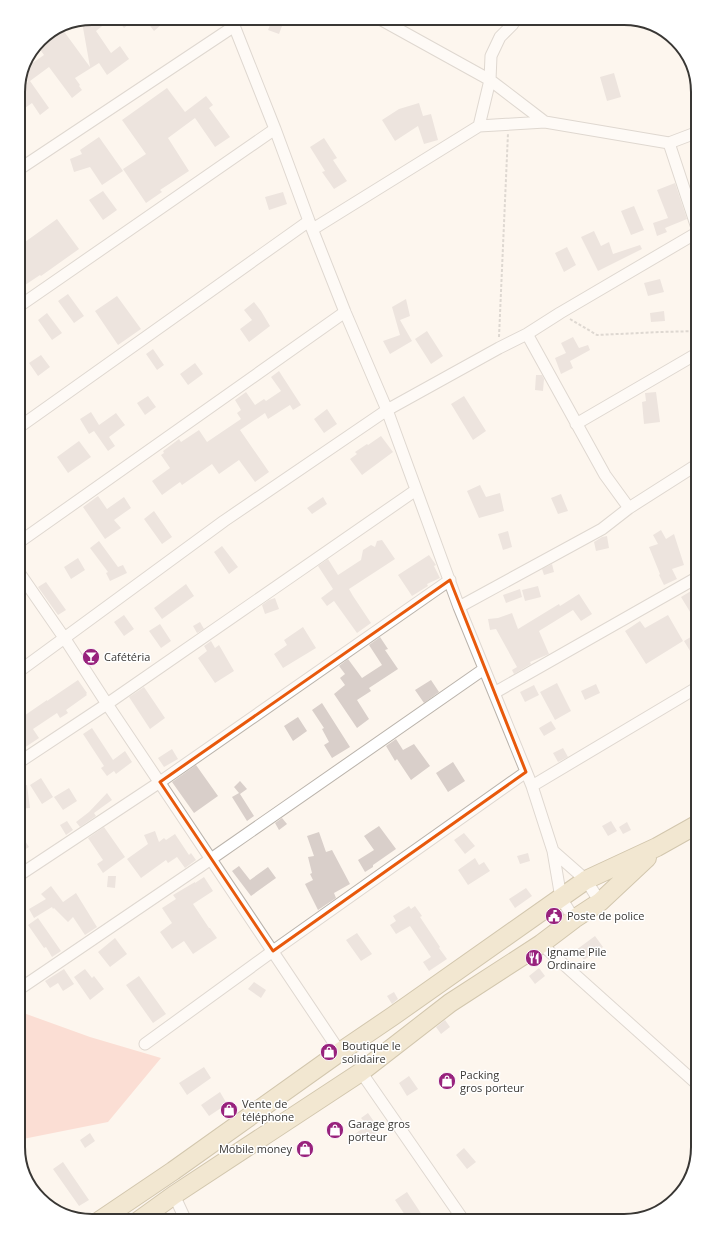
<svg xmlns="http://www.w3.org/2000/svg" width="716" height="1239" font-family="'Open Sans',sans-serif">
	<rect width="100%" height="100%" fill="#fdf6ee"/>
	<!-- green -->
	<path fill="#f8c2b4" d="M18,1011L90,1037L161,1058L108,1122L18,1140Z"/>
	<!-- building -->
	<path fill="#d9cfca" d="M90,18H112L96,31L111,53L120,46L129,59L107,75L99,63L75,78L80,85L79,86L82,90L72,98L49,67L30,81L49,108L40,115L32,103L18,113V93L22,90L21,87L28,82L23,75L30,62L31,64L44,55L37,45L40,39L60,26L90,67L82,22L91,20Z
		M116,18H136L124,28Z
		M144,18H169L154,31Z
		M273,18H285L279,34L268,30Z
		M614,73L621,97L607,101L600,77Z
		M167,88L185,112L206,96L213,105L209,108L230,137L215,147L195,118L168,138L189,171L160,190L162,192L146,203L123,169L146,154L122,120Z
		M419,103L423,116L431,114L438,140L424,144L418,126L395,141L382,120L399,109Z
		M99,137L123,171L102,185L90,167L74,172L70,159L82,154L80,150Z
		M324,138L337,158L333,160L347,181L334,189L322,172L325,171L310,147Z
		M675,183L687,219L665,228L667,232L657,236L653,223L668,218L657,190Z
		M103,191L117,210L103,220L89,200Z
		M283,192L287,204L269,210L265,197Z
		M634,206L644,230L631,235L621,211Z
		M57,219L79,249L41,276L40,275L22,287L18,282V247Z
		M594,231L601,246L609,242L613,254L640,245L642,249L598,271L581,237Z
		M567,247L576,265L564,272L555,253Z
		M660,279L664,292L648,296L644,283Z
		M68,294L84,316L74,323L58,301Z
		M117,296L141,329L118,345L95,311Z
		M406,299L410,316L400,320L412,341L390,354L383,341L400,335L392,307Z
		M254,302L261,311L270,326L249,342L240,329L252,320L244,310Z
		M664,311L665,321L651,322L650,313Z
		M47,313L62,333L52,340L38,320Z
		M427,331L443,356L431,364L415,339Z
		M573,337L579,348L588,345L590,350L570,361L573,368L561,374L555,358L566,353L561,343Z
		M153,349L164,365L157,370L146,354Z
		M41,355L50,367L38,376L29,363Z
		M195,363L203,374L188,385L180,374Z
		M279,371L301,405L293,410L290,405L268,419L265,413L240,430L269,472L255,482L239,460L219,474L212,464L182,485L180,482L162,495L152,481L170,468L161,455L164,453L163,451L179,439L181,442L199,430L207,442L241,419L237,413L241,410L235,400L246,392L255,405L264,399L266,401L281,391L271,377Z
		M536,375H542L544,379L543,391L535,390Z
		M656,392L660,422L644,424L642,402L646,401L645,393Z
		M148,396L156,407L145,415L137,403Z
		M464,396L486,431L473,440L451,404Z
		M327,409L337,424L324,433L314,419Z
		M91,412L99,425L116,413L125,425L109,437L115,446L108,451L94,431L89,434L80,419Z
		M381,436L393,452L362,475L350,459L357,454L355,452L367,444L368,445Z
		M79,441L91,457L68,473L57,457Z
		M480,485L486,497L500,493L504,511L479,518L467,491Z
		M561,494L568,511L558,514L551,498Z
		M98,496L107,509L124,497L131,508L114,520L121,528L105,539L83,507Z
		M323,497L327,504L312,514L307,508Z
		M154,511L172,537L162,544L144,519Z
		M661,530L666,539L674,534L684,565L672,569L677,579L664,585L659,575L660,574L649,547L658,544L653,535Z
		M508,531L512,547L503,550L498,534Z
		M607,536L609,548L596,551L594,542L602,537Z
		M382,540L395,559L349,589L353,596L371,623L357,633L334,601L327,606L321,598L333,589L318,566L328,559L338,575L361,560L363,550L371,545L375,547L377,541Z
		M99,541L118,567L123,565L127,573L110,581L106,573L108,572L90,548Z
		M222,546L238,567L229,574L214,552Z
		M429,555L436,565L434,566L440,578L427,584L428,586L412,596L398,575Z
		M78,558L85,570L71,579L64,567Z
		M552,564L554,572L544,575L542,569Z
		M46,582L66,610L58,615L38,587Z
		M186,584L194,596L162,619L154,608Z
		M538,586L541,597L525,601L522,590Z
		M520,589L522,597L506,603L503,595Z
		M691,591L698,603V625L681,597Z
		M579,594L592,614L581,621L573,610L539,631L549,654L530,662L531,664L514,674L512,670L517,667L496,629L490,630L488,619L498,618L512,613L518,629L559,604L560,606Z
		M275,598L279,609L265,614L262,605L269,600Z
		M124,615L134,629L124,636L114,622Z
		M668,615L683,641L646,664L625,631L640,621L645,628Z
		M200,622L204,629L197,633L193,626Z
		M160,624L171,641L161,648L149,631Z
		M303,627L316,648L283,668L274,654L287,645L284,640Z
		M694,635L698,641V664L684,641Z
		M380,637L388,649L385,650L398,669L369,688L371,691L357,700L369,719L357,728L334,694L345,685L340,678L345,674L339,666L348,659L362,678L382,665L369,645Z
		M211,641L215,648L219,645L234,671L215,683L198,658L207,651L204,646Z
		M78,680L87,693L86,694L87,695L66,710L68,713L60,718L57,713L33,729L39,738L24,748L18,739V720L47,700V701Z
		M431,680L439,692L424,703L415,690Z
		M557,683L571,711L555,720L540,692Z
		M596,684L600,693L585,700L581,691Z
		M534,685L539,695L525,702L520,692Z
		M144,687L165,718L150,729L129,697Z
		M322,703L350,747L332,758L324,745L329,742L322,729L324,728L312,710Z
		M298,717L307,731L293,741L284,726Z
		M551,721L556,729L544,736L539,728Z
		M92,728L113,760L125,751L132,762L116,774L114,771L107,776L101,768L104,766L83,734Z
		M396,739L403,750L414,744L430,766L411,780L397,759L395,761L386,746Z
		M563,748L568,757L558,762L553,753Z
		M172,749L178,759L164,767L158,758Z
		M453,762L465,781L448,792L436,773Z
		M196,765L218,796L194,813L172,782Z
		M41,778L53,797L42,804L30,785Z
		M240,781L247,789L240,794L254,816L247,821L232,797L239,793L234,787Z
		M27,785L30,808L18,809V786Z
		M69,788L77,801L63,810L54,797Z
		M107,793L112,800L94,813L96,816L80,827L76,822L89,812Z
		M282,818L287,824L279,830L275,823Z
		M67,821L73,830L66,835L60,825Z
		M611,821L617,831L608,836L602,826Z
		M627,822L631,830L623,834L619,827Z
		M379,826L396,849L373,865V867L365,872L358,860L374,850L364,836Z
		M104,827L125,857L103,873L97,864L103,860L88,838Z
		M18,830L29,847L21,852L18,847Z
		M155,831L159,842L164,838L166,840L175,834L189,855L191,853L196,860L185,868L177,857L168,863L166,860L141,878L127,859L148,844L144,835Z
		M319,832L326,852L332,850L350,884L334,893L336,898L318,910L305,884L313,880L310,874L312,873L308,857L314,856L307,836Z
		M464,833L475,846L465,854L454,840Z
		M528,853L530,861L520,864L517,856Z
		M475,858L479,865L484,862L490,871L468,885L458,870Z
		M239,866L250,880L268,867L276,878L251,896L232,871Z
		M108,876H116L115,888L107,887Z
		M204,877L213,891L193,904L209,928H210L217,938L193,954L184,941L172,949L160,932L172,923L162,908L176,899L173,895L195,882V883Z
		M51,886L63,902L76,893L97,927L85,935L73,917L68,922L54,908L53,909L52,907L34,918L29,909L46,899L41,894Z
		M526,888L532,896L515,908L509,899Z
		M409,906L411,909L415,906L422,916L420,917L440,947L439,948L447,959L429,971L423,962L431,957L410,926L396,934L390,925L396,921L393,916Z
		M38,918L61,951L52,957L46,947L44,948L28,925Z
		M357,933L372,954L361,961L346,940Z
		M595,936L603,947L584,960L576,950Z
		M115,938L127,954L110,967L98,952Z
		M539,968L545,976L535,984L529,976Z
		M64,969L74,984L63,991L58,983L50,988L45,981Z
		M85,969L92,978L94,976L104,989L90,1000L74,977Z
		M139,976L166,1014L153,1023L126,985Z
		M254,982L266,990L261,998L248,989Z
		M394,992L398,999L392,1004L387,996Z
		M445,1020L450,1027L441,1034L436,1027Z
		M204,1067L211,1078L187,1095L179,1083Z
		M409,1076L418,1089L407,1096L399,1083Z
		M220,1092L227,1104L209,1116L201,1105Z
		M368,1113L380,1130L362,1143L355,1134L367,1125L361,1118Z
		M90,1133L95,1141L85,1148L80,1140Z
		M464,1148L476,1162L467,1169L456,1155Z
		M63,1162L89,1200L79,1206L53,1169Z
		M407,1192L426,1221H409L395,1200Z"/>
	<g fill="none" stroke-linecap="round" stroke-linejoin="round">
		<defs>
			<path id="minor" d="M231,18L275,129L309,221L345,312L387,410L459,607L532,786L553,851L561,898L574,919
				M378,18L490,80L545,122
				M479,126L490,80L491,56L500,37L513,24V18
				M669,143L698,132
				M18,170L233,27
				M313,229L479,126L545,122L669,143L698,231
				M18,307L275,129
				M527,334L605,475L629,508
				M576,424L698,353
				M18,428L309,221
				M18,543L345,312
				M18,571L65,639L107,704L340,1052
				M459,607L602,529L629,508L698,464
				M18,672L224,521L387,410L499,348L527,334L560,313L698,232
				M494,693L698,577
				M18,763L107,704L416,490
				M532,786L698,687
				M553,851L586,880L600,902
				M18,876L160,782L450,580
				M541,944L698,1085
				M18,990L211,859L484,669
				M145,1044L273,951L526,772
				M361,1072L464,1221
				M174,1195L186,1221"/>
			<path id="primary" d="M99,1221L173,1171L340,1052L393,1016L586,880L657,847L698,824
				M138,1221L174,1195L361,1072L450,1003L541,944L574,919L600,902L647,858"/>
		</defs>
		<!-- minor casing -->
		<use href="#minor" stroke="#bab3ab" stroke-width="13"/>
		<!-- primary casing -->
		<use href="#primary" stroke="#9e8d5f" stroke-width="20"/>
		<!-- path -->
		<path stroke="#b8b3ad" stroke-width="2" stroke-dasharray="3 2" stroke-linecap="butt" d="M570,319L597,335L660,332L698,331
			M499,337L508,133"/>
		<!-- minor -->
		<use href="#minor" stroke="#fff" stroke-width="11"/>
		<!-- primary -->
		<use href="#primary" stroke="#e5d6ad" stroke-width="18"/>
	</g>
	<!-- marked area -->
	<path d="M0 0H716V1239H0ZM450,580L526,772L273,951L160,782Z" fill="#fdf6ee" fill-opacity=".55" fill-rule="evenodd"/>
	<path fill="none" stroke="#e8590c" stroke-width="3" stroke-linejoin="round" d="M450,580L526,772L273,951L160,782Z"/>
	<!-- icons -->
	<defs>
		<symbol id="bar-disc" viewBox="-11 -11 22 22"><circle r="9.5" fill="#98227d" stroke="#fff"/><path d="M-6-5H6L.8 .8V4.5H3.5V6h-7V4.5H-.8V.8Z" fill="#fff"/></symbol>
		<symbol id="civic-disc" viewBox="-11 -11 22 22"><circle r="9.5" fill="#98227d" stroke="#fff"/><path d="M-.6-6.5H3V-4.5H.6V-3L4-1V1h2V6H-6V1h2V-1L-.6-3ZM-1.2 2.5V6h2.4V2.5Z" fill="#fff"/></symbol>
		<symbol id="restaurant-disc" viewBox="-11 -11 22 22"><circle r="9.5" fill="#98227d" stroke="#fff"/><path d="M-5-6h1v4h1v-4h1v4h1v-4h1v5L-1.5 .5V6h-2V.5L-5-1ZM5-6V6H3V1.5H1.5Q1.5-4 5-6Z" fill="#fff"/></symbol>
		<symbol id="shop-disc" viewBox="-11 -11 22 22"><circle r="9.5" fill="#98227d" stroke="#fff"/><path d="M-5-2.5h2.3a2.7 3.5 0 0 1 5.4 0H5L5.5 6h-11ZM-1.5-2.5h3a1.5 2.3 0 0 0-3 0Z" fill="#fff"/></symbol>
	</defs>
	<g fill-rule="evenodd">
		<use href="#bar-disc" x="81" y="647" width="20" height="20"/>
		<use href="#civic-disc" x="544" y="906" width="20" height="20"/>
		<use href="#restaurant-disc" x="524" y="948" width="20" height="20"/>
		<use href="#shop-disc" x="319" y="1042" width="20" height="20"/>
		<use href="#shop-disc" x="437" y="1071" width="20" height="20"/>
		<use href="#shop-disc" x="219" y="1100" width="20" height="20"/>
		<use href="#shop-disc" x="325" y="1120" width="20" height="20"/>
		<use href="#shop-disc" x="295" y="1139" width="20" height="20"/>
	</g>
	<g text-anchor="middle" stroke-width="3" stroke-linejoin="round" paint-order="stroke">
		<!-- poi labels -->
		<g font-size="11" fill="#393734" stroke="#fff" text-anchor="start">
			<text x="104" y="661">Cafétéria</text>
			<text x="567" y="920">Poste de police</text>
			<text x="547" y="956">Igname Pile<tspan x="547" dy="13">Ordinaire</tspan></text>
			<text x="342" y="1050">Boutique le<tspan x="342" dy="13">solidaire</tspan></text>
			<text x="460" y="1079">Packing<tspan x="460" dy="13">gros porteur</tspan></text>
			<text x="242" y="1108">Vente de<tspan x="242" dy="13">téléphone</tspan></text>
			<text x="348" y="1128">Garage gros<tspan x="348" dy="13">porteur</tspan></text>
			<text x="292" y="1153" text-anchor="end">Mobile money</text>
		</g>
	</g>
	<!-- crop -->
	<path d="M0 0H716V1239H0ZM92 25H624A67 67 0 0 1 691 92V1147A67 67 0 0 1 624 1214H92A67 67 0 0 1 25 1147V92A67 67 0 0 1 92 25Z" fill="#fff" fill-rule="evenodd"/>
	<path fill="none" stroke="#393734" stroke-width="2" d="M92 25H624A67 67 0 0 1 691 92V1147A67 67 0 0 1 624 1214H92A67 67 0 0 1 25 1147V92A67 67 0 0 1 92 25Z"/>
</svg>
